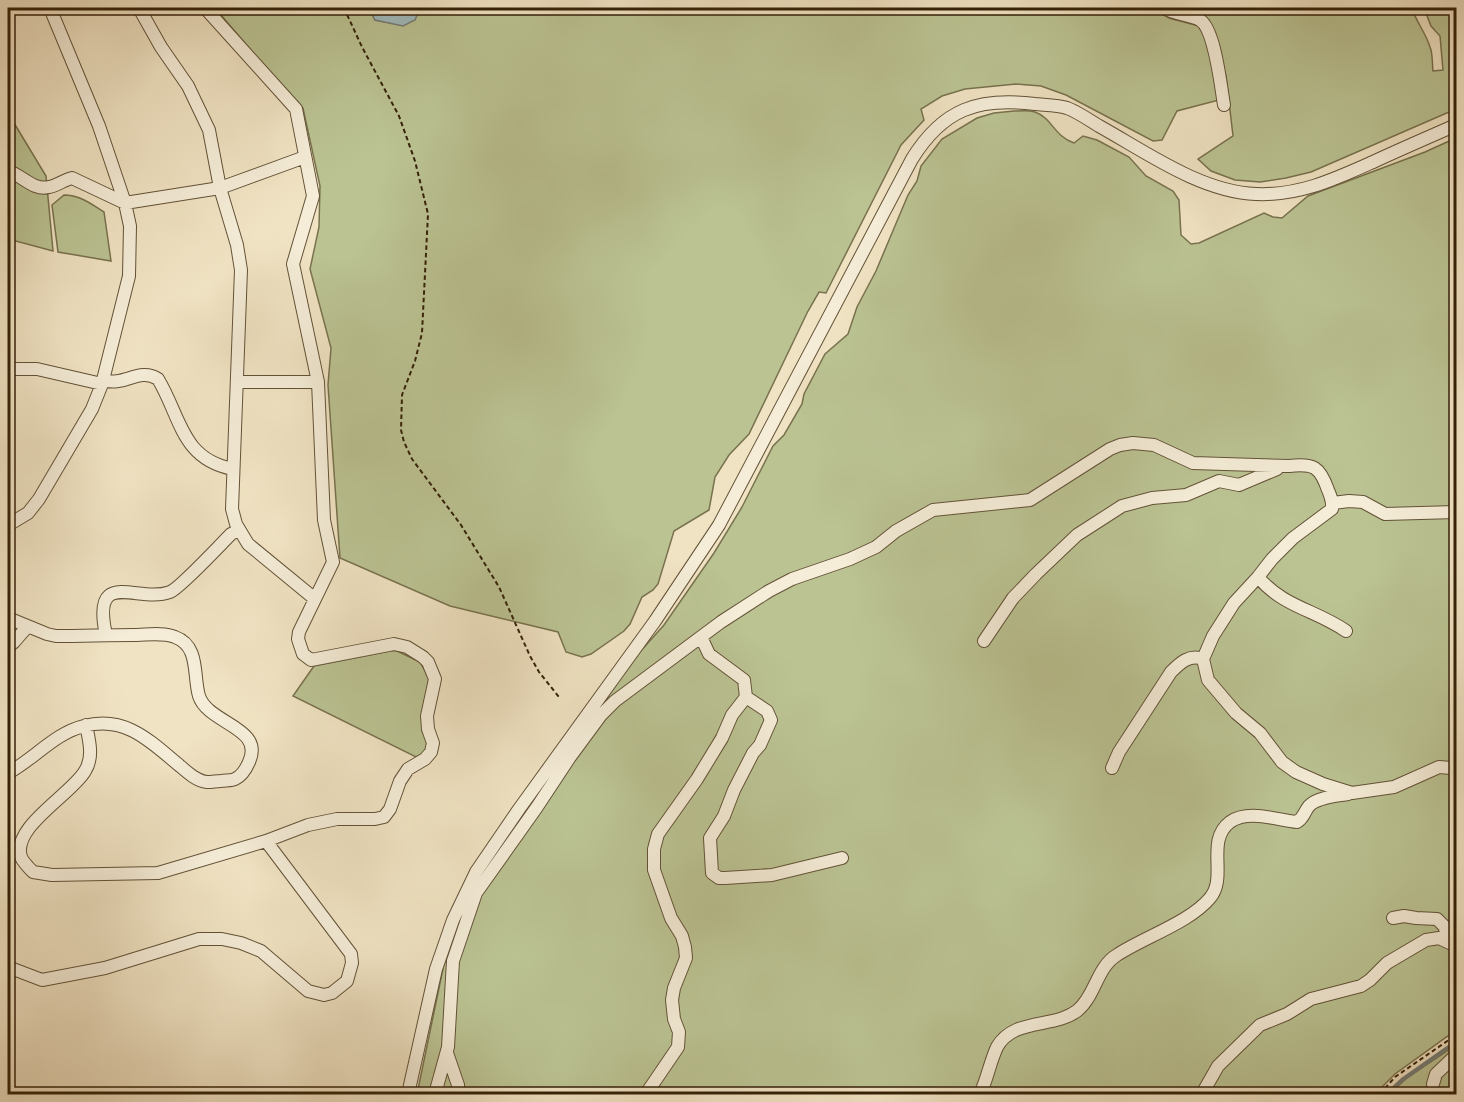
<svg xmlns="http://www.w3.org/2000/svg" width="1464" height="1102" font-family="'Gentium Book Plus',serif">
	<rect width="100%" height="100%" fill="#f0e3c3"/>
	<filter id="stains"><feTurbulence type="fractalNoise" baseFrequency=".00333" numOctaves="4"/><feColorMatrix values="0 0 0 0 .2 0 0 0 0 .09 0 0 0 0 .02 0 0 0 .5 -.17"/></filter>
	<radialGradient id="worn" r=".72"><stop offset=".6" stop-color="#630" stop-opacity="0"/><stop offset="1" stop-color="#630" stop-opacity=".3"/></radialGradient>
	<!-- green -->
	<path fill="#bbc393" stroke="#78724e" stroke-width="1.5" d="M215,8H369L375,20L403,25L418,13L417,8H1155L1169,18L1199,26L1206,36L1219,100L1177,111L1162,140L1153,141L1066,95L1041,86L1016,84L965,89L942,96L921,109L924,120L901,145L826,293L819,292L808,311L749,434L729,455L715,477L709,510L674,531L658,584L653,590L642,597L630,624L624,631L591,654L582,657L566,652L558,632L450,606L340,558L328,385L331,348L310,269L319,227L320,186L303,108L255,55Z
		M1169,8H1412C1416,22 1426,33 1430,47C1433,54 1432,63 1433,71L1443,70L1440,36L1431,26L1424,8H1456V109L1311,172L1286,178L1260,182L1235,180L1211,171L1198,159L1233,136L1226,76L1220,64L1212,28Z
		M1014,111C1020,111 1029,110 1035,112C1052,118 1054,136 1074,143L1083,136L1097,140L1129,157L1146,176L1173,191L1179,200L1181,235L1191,244L1199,243L1264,213L1273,217L1282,218L1308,196L1425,152L1456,138V1030L1395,1074L1375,1094H417L444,964L457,924L475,882L541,786L638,654L664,625L714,553L742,507L773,446L784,435L802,404L804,394L825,354L848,334L857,307L876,271L908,195L917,181L921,166L942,139L977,118L994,113Z
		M8,113L46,176L53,251L8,239Z
		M64,195C80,195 91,204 104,212L111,261L58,252L52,205Z
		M395,650L420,662L430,679L422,717V731L429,744L426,752L416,757L293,696L314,666Z
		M1456,1045V1094H1389L1407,1078Z"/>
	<!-- water -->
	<path fill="#a0bbbf" stroke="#757d76" stroke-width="1.5" d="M369,8H417L418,13L415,20L403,26L375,20Z"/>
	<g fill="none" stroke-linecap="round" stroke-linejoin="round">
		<!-- stream -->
		<path stroke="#757d76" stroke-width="4" d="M1387,1094L1402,1080L1456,1042"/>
		<defs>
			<path id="minor" d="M139,8L161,47L188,86L209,130L220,188L237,245L241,270L232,509L236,524L248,544L315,599
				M1164,8C1175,15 1189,14 1200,20C1215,29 1221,88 1224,105
				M8,171C22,175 33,191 49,187C56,186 64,180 72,178L125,203L220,188L305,157
				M8,366L15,369H37L102,384
				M103,380C124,387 139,367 158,379C181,417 181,459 233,469
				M237,382H318
				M1333,503L1349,501L1363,502L1385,514L1456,512
				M8,525L28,513L39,499L92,409L102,384L129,276L130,226L125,203L99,126L50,8
				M1258,577C1283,607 1316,610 1346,631
				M8,618L47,634L56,636C82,636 108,635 134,635C146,635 163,632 175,637C200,646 193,676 199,696C208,724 265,727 249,762C246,769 242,776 235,779C231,781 225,780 221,781C217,781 212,782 207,782C197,781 188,773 180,766C151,742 126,715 84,726C55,733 34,759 8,773
				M106,635C91,566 138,604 170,592C180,588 220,545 231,534L239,530
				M984,641L1013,598L1036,574L1077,535L1122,506L1152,498L1186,495L1219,481L1239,485L1277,469
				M8,647L14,642L27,627
				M746,697L767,711L771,720L760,745L753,753L734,790L724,816L710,838L712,873L719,878H725L772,875L842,858
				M86,725C89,740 94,757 85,771C72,794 11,827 21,857C23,862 29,868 33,872L52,875L158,873L266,841L308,825L337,819H375L384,817L390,809L400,781L408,769L425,759L431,752L433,743L428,729L427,716L435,679L428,662L423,657L407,647L394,644L311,660L303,654L298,639L299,632L333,562L324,520L318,382L293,264L313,196L296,109L205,8
				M1112,768L1119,752L1171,672C1180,663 1189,654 1203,659
				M1393,918L1404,916L1416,918L1437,919L1444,926L1450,943
				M8,967L42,980L105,968L199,939H222L241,943L261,951L308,991L324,995L332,993L347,981L352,963L351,954L266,841
				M447,1053L458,1085V1094
				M1433,1084L1436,1074L1456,1055
				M408,1094L436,969L453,920L476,872L519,809L655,621L719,525L912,159C943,109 978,97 1035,104C1045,105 1058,105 1067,108C1078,112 1089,120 1099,126C1146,152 1201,192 1256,194C1299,196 1335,179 1373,162C1401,149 1429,137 1456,125
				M435,1094L448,1047L453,961L476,893L537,807L570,757L601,715L615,701L721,622L769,591L792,579L850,559L876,547L896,531L933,510L1030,500L1110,449L1120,445L1133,443L1154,445L1193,463L1289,466C1314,463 1320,467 1328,490C1331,497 1333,502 1332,509L1293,538L1272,559L1258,577L1234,603L1213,636L1203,659L1208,680L1236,713L1260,733L1282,762L1296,772L1323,784L1352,793L1394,787L1439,767L1451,768L1456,771
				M646,1094L678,1047L679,1032L674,1019L672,1000L674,988L686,958L685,947L682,936L671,918L654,870V849L658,834L697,779L722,738L732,715L746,697L744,680L709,654L701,637
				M980,1094C987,1080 990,1062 997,1047C1014,1017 1055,1029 1078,1010C1095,996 1097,967 1117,955C1144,937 1189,923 1210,898C1228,877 1205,841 1230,822C1248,809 1277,820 1297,822C1304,818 1304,812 1309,806C1317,797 1337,796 1348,794
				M1202,1094L1218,1066L1260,1025L1287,1014L1311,999L1361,986L1370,980L1387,963L1426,940L1439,938L1456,946"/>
		</defs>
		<!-- minor casing -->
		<use href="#minor" stroke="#635237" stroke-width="14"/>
		<!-- path -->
		<path stroke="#342108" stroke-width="2" stroke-dasharray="4.5 3" stroke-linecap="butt" d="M344,8L362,47L399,116L415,161L428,214L422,333L415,361L402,395L401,430L404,442L412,459L461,525L499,587L530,656L539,672L559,697
			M1380,1094L1395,1077L1456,1035"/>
		<!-- minor -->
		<use href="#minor" stroke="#f5edd8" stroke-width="12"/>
	</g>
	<!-- margin -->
	<rect width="1464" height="1102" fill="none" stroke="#f0e3c3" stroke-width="30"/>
	<rect x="9" y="9" width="1446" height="1084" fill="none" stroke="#342108" stroke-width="3"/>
	<rect x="15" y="15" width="1434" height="1072" fill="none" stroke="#342108" stroke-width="1.5"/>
	<rect width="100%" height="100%" filter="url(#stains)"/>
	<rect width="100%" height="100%" fill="url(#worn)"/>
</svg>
